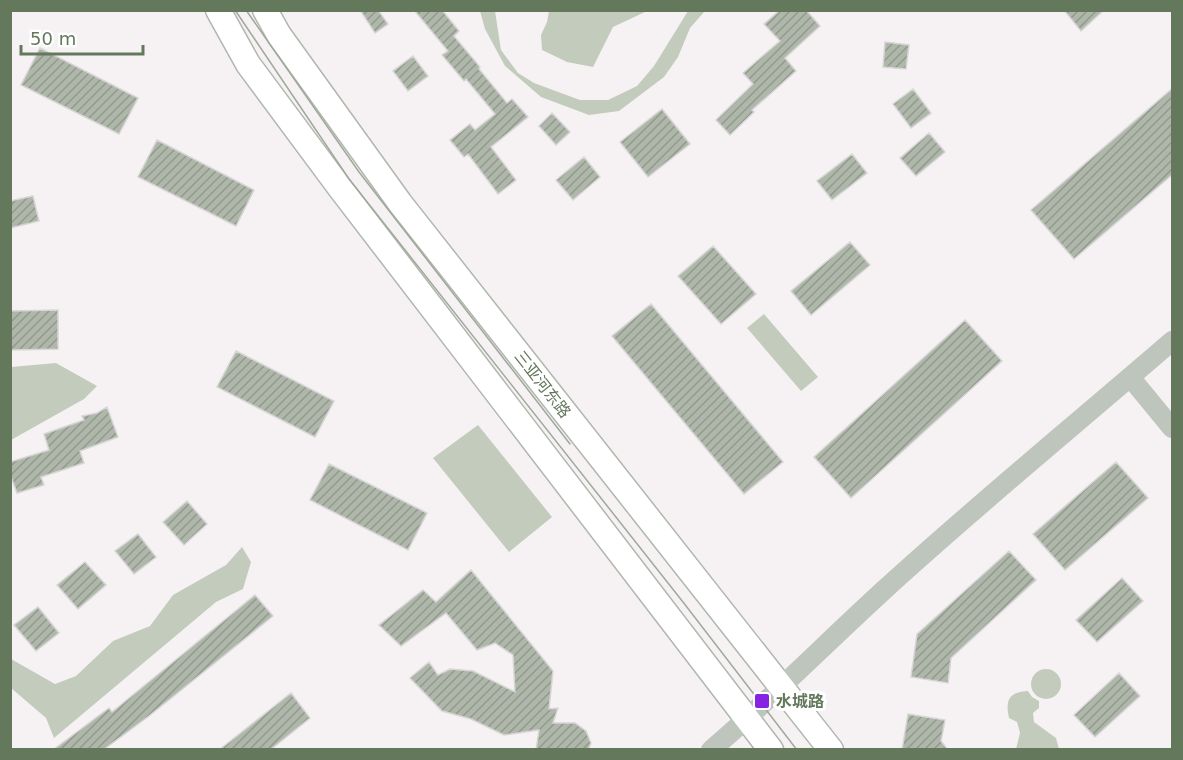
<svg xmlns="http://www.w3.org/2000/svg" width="1183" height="760" font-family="'DejaVu Sans','Noto Sans SC',sans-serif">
	<defs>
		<pattern id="building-hatch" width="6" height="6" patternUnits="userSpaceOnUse" patternTransform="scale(1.5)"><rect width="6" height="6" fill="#aeb7a9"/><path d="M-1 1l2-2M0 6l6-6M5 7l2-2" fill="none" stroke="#919a8d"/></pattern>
	</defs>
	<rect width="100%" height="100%" fill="#f6f2f4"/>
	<!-- water -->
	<path fill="#c3cbbd" d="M480,11H495L501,50L518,73L534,83L580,100H608L637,86L654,66L688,11H705L690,28L678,57L664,77L619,111L589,115L541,97L505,66L485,29Z
		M549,11V10L647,11L613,27L593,67L567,62L542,50L541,35L547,22Z
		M764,314L818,377L801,391L747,328Z
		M56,363L97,386L84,399L11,440V367Z
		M478,425L552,517L509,552L433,458Z
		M242,547L251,562L243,589L216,602L54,738L46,718L11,688V659L55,684L76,676L113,641L150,626L173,595L226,565Z
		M1031 684a15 15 0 1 1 30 0a15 15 0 1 1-30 0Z
		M1028,691L1032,697L1039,701V708L1033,713L1034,722L1056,738L1059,749H1016L1020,733L1017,722L1009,718C1005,700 1009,692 1028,691Z"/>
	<!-- building -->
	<path fill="url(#building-hatch)" stroke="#d7d5d6" stroke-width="1.5" d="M360,10H378L388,24L375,33Z
		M414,10H442L459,31L454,36L480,67L479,69L507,103L512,99L528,117L491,147L516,180L498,194L468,154L464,157L450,140L470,124L475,130L495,114L466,79L464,81L442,55L448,51Z
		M780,10H806L820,26L785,58L796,71L752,110L754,112L730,135L716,120L753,84L743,73L780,41L764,24Z
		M1064,10H1104L1081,31Z
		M885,42L909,45L906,69L883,67Z
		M40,48L138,98L119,134L21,85Z
		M413,56L428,76L408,91L393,71Z
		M1173,88V174L1074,259L1031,210Z
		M913,89L931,113L911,128L893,104Z
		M662,109L690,144L648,177L620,142Z
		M552,113L570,132L556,145L539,126Z
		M929,133L945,152L916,176L900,158Z
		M157,140L254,190L236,226L138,177Z
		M852,154L867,173L832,200L817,181Z
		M584,157L600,177L573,200L556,180Z
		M33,196L39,221L10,228V201Z
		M850,242L870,265L811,315L791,291Z
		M713,246L756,294L721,324L678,276Z
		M651,304L783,462L744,494L612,336Z
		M58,310V349L10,350V311Z
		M965,320L1002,361L851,498L814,457Z
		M236,351L334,401L315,437L217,387Z
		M107,407L118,437L80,451L84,463L41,477L44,485L17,493L10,474V462L49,450L44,434L84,420L82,416L97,413Z
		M1116,462L1148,498L1065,570L1033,534Z
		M329,464L427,513L408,550L310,500Z
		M187,501L207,524L184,545L163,522Z
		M138,534L156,557L134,574L115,551Z
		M1009,551L1036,580L951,658L948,683L911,677L917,634Z
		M85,562L106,585L78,609L57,585Z
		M471,570L553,671L549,709L558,708L553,723H575L586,731L591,743L588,750H536L539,730L504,735L471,719L442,711L410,678L429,662L438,675L450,669L473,671L515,692L513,655L495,643L477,650L446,613L401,646L379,625L423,590L436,602Z
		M1122,578L1143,601L1097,642L1076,620Z
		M255,595L273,616L149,716L103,750H53L109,708L112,712Z
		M38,607L59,633L36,651L14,625Z
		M1119,673L1140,696L1095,737L1074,715Z
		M291,693L310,718L270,750H219Z
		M908,714L945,720L941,741L948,750H902Z"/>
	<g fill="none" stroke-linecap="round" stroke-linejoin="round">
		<defs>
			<path id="major" d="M218,10L248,64L340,188L771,750
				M265,10L279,35L400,203L831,750"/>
		</defs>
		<!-- major casing -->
		<use href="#major" stroke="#b0b7ad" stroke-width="27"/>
		<!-- minor -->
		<path stroke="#bec5bc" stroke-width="20" d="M1130,377L1172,428
			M711,750C771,699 826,643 884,590C978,504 1076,424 1172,341"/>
		<!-- major -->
		<use href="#major" stroke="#fff" stroke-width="24"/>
		<!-- tram -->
		<path stroke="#9fa99b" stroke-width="1.5" d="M235,10L349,179L683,602L797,750
			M246,10L359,172L570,444"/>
	</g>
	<!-- markers -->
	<rect fill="#8624e3" stroke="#fff" stroke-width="2" x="754" y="693" width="16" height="16" rx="3"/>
	<g text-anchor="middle" stroke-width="6" stroke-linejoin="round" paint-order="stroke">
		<!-- street labels -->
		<g font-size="16" fill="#64785c" stroke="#fff">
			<text transform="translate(543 384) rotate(52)" y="6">三亚河东路</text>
		</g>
		<!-- poi labels -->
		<g font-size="16" font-weight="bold" fill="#64785c" stroke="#fff" text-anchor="start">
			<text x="776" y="707">水城路</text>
		</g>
	</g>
	<!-- border -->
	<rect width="1183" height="760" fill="none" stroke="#64785c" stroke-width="24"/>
	<!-- scale -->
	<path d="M21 45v9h122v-9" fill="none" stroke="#64785c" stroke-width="3"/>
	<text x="30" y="45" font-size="18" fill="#64785c" stroke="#ffffff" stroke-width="4.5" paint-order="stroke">50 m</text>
</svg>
